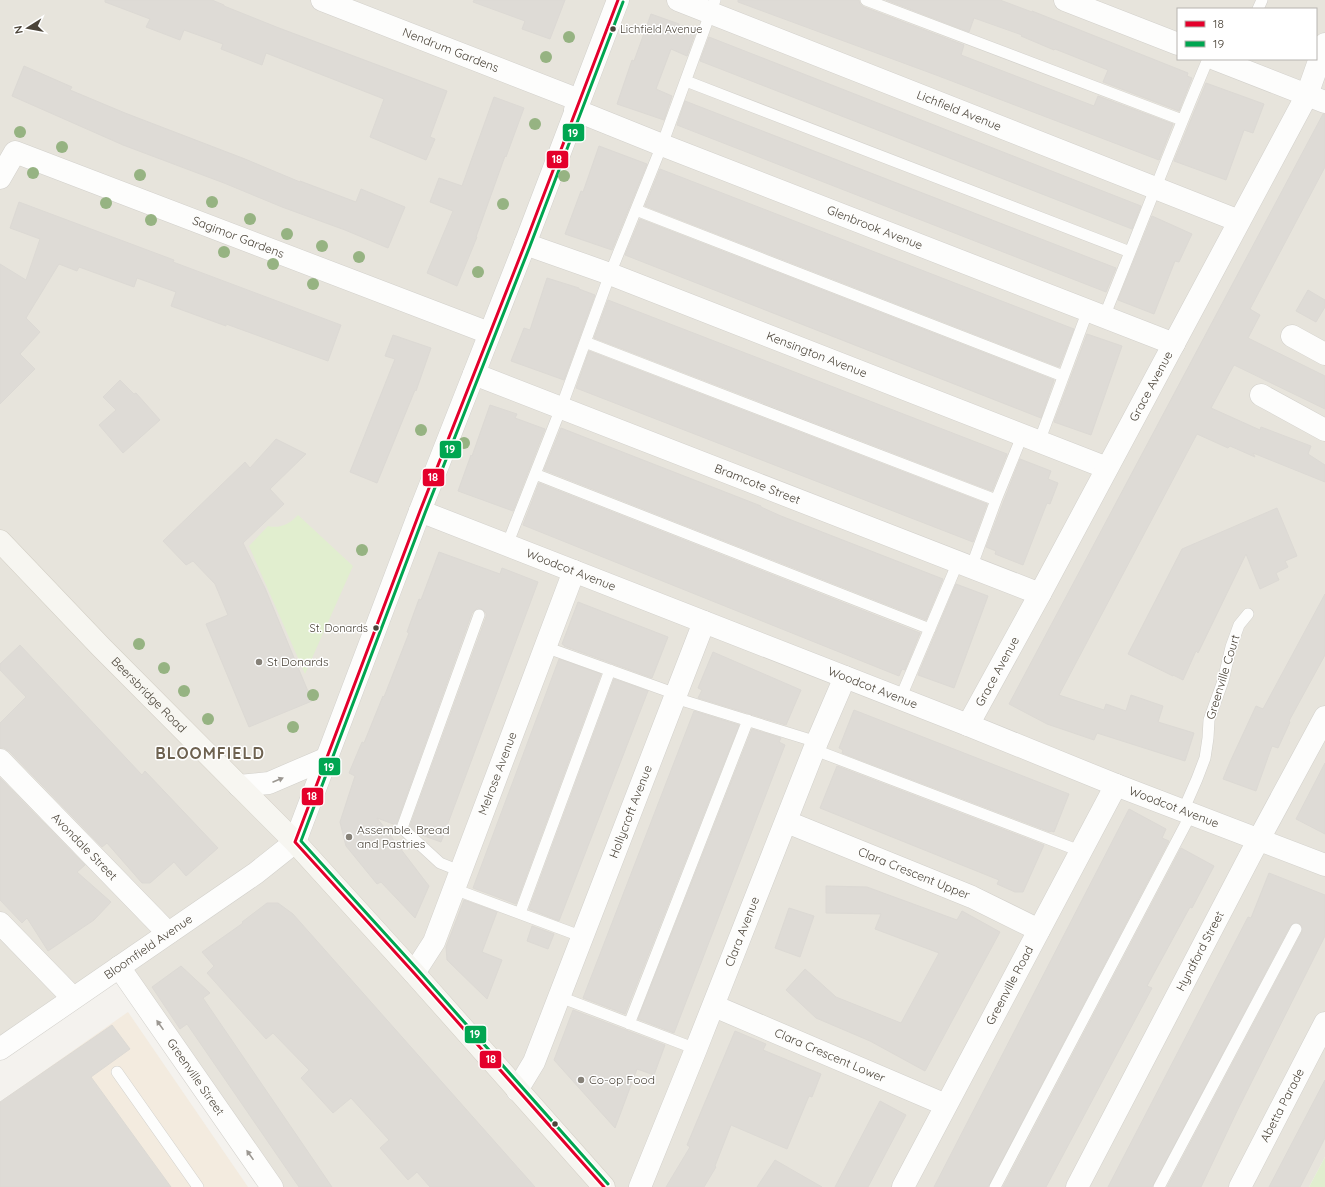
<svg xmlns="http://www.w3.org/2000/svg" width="1325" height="1187" font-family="Quicksand,sans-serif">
	<rect width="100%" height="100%" fill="#f4f2ee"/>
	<!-- residential -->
	<path fill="#e7e4dc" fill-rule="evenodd" d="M0,0H1325V1157L1309,1187H272L119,967L0,1049ZM1178,9H1316V59H1178Z"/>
	<!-- commercial -->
	<path fill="#f3ebdf" d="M128,1012L248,1187H0L36,1149L4,1099Z"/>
	<!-- green -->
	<path fill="#e1eecf" d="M298,515L353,566L305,674L249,546L268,526C279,529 290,524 298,515Z
		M1325,1157V1187H1309Z"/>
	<!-- building -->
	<path fill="#dedbd6" stroke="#dcd9d4" d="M105,0H212L224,5V6L279,28L447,91L430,137L435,139L426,160L370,137L384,99L266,53L262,65L221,49L223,44L184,30L180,40L146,27L150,19L105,2Z
		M474,0H565L550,39L522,29L525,21L473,2Z
		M738,0H859L860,4L864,7L964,45L961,55L1094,106L1098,96L1173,124L1159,160L936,75L738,2Z
		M886,0H1000L1032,12V11L1188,73L1187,76L1192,78L1179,111L1103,82L1108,70L1055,49L1054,50L1021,36L1022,35L974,18L969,32Z
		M651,14L679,24V25L696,31L687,56L671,49L656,89L672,96L664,120L617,104L632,60L634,61Z
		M709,37L1141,206L1132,229L700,61Z
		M24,66L72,87L70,90L125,113L245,159L300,182V181L356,202L361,189L405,207L388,248L345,230L282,207L224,183L123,145L12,96Z
		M1206,83L1264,104L1253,133L1244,130L1226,180L1174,161Z
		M494,97L524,108L506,157L505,156L476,237H477L457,286L427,273L453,211L430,202L439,178L462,186Z
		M685,101L1116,268L1106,292L677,125Z
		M1323,114H1325V167L1250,309L1260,315L1248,338L1325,376V409L1234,365L1211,408L1260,430L1261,427L1311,446L1308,454L1325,465V482L1253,453L1255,457L1230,446L1228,448L1197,434L1059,695L1104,710L1106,704L1126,711L1131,695L1163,706L1158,722L1194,733L1185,761L1097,733L1094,740L1047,724L1009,704Z
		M599,146L647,164L612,250L565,234L581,191L583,192Z
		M660,169L1074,329L1059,367L645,206Z
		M19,202L174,260L173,262L341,325L328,361L226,324V326L171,306L176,292L137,278L134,287L79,267L77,271L59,264L26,318L40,332L20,354L35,369L0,404V264L26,280L40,239L10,228Z
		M1152,216L1192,234L1179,262L1175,261L1154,314L1118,300Z
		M640,219L1054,380L1041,418L625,255Z
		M547,278L579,288V289L595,295L564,380L511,361L524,328L530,330Z
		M1308,290L1325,300V307L1316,322L1296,311Z
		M608,300L1007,454L992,491L594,338Z
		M1087,334L1122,346L1091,435L1054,422Z
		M393,335L431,348L416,391L415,390L377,483L350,472L395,359L385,356Z
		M589,351L987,504L973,542L576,388Z
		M120,380L134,394L136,393L160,420L123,453L99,425L116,410L103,397Z
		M490,405L517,414L515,418L545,429L513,511L458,491L471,455L472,456Z
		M561,428L761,506V507L781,516L943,579L926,620L544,470Z
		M276,439L306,454L270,489L284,504L243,543L265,588L312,701L249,727L206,624L228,615L215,584L193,561L186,565L163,541L245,462L250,468Z
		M1020,459L1051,471L1048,479L1058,483L1050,504L1047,503L1023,565L995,554L996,551L986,547Z
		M539,483L920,633L905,670L902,669L899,676L523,525Z
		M1277,508L1297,556L1285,561L1288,567L1276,573L1279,580L1260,589L1246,554L1198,653L1196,651L1183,680L1173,675V676L1128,654L1182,549Z
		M439,552L500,574L502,568L538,582L441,842L419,834L410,826L486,617V613L482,609L477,608L472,613L396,825L377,818L429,886L415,918L381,882L377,884L346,846L340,822L355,776L349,773L362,742L364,743L383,696L384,697L409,633L407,632L419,599L421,600Z
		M956,584L988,596L954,688L918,675Z
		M1325,594V655L1289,721L1290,722L1278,748L1272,746L1256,791L1223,779L1230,762L1256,706L1263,709Z
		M578,602L668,637L652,678L564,646V645L562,644Z
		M20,645L142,775L145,771L218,848L186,876L174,862L150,883H142L107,843L102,847L9,751L4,748H0V723L26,697L0,670V664Z
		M713,652L801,690L786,725L698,698L702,690L698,688Z
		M559,659L601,674L516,904L473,888Z
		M614,679L648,691L559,921L529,909Z
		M854,710L1069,794L1054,832L1051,831L1050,832L842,753L843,750L839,748Z
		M694,711L739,725L625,1014L583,998Z
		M752,729L781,738L779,742L785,745L674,1033L638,1019Z
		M1325,763V834L1296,819Z
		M837,766L1044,845L1023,892H1015L997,884L999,880L820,808Z
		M0,778L85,865L77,872L111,902L94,920L48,951L27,918L22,923L0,900Z
		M1129,809L1166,829L1162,838L1169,841L988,1187H934Z
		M1181,848L1214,866L1192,908L1190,907L1147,986L1152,988L1046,1187H1003Z
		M1269,873L1325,895V936L1238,1109L1201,1187H1167L1302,932V926L1299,923H1293L1290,926L1152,1187H1108L1248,917L1251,918Z
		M826,886L867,887L957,920L962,911L1000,932L925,1071L870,1041L816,1018L786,990L805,969L836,997L901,1023L939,953L875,929L881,914L826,913Z
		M464,900L497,912L482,952L502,960L487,999L447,960L446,947Z
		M267,903H278L293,914L535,1187H430L417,1172L408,1180L380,1148L389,1140L351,1098L333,1113L301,1078L309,1070L273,1033L266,1039L207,973L214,966L202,952L243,923L242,922Z
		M789,908L814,916L800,957L775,948Z
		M532,926L554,934L548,949L527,941Z
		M181,966L210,993L203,998L332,1187H299L187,1024L180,1029L152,987Z
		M573,1010L665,1045L654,1075L637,1069L615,1128L554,1060Z
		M112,1025L130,1049L91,1077L171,1187H0V1102Z
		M735,1031L766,1044L763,1050L821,1074L812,1097L809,1096L787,1149L731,1125L715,1166L716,1167L704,1187H666L690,1147L687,1145Z
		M1325,1080V1138L1300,1187H1269Z
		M880,1101L906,1115L868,1187H835Z
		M775,1160L822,1187H757Z"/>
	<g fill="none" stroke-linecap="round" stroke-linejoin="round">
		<defs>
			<path id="service" d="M866,0L1182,120
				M1258,9L1262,0
				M686,81L1130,252
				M636,210L1063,376
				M1104,317C1139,231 1172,144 1208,59
				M585,342L996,500
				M1039,442L1088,310
				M535,474L930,629
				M507,545L561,408L610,274L662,145L715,0
				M971,568L996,500L1022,436
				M545,647L676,694
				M675,698L817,742
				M900,699L958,562
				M815,750L1080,851
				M1183,811L1197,779L1205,758L1208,738L1209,720L1223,681L1231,647L1239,625L1248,614
				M460,871L440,863L402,828L479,615
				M454,889L583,937
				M520,913L610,670
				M560,997L696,1049
				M629,1024L748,720
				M117,1072L198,1187
				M995,1187L1191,814
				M1159,1187L1296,929"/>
			<g id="minor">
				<path id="s1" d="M322,0L579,100"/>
				<path id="s2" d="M678,0L1239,221"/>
				<path d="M1065,0L1178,44"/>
				<path d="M1215,59L1325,102"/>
				<path id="s3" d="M575,110L662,145L1174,344"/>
				<path id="s4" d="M0,178L15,152L489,333"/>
				<path id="s5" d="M525,244L610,274L1107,468"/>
				<path d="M1292,336L1325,354"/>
				<path id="s6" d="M474,374L1040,594"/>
				<path d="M1261,395L1325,430"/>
				<path id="s7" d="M420,511L968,725L1116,785L1325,865"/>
				<path id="s8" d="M968,725L1040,594L1307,95L1325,44"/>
				<path id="s9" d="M0,760L168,933"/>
				<path id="s10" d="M787,822L972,897L1039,930"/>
				<path d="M0,923L73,998"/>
				<path id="s11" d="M119,967L272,1187"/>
				<path id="s12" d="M414,973L434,942L574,571"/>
				<path id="s13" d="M714,1006L946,1105"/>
				<path id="s14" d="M517,1090L534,1062L704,622"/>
				<path id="s15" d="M640,1187L696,1049L817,742L845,677"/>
				<path id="s16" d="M903,1187L1116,785"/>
				<path id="s17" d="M1077,1187L1252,852L1325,717"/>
				<path id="s18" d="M1240,1187L1325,1023"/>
			</g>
			<g id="tertiary">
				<path d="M239,786L269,783L325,759"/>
				<path id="s19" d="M0,1049L256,873L295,842L420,511L525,244L618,0"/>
			</g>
			<g id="secondary">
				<path id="s20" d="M0,541L101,647L295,842L414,973L604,1187"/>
			</g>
		</defs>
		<!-- service casing -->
		<use href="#service" stroke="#d2d0cb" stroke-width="12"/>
		<!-- minor casing -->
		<use href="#minor" stroke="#d2d0cb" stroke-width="23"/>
		<!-- tertiary casing -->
		<use href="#tertiary" stroke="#d2d0cb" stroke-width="23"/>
		<!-- secondary casing -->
		<use href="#secondary" stroke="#d3cfc5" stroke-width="23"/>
		<!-- service -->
		<use href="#service" stroke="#fdfdfc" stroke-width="11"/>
		<!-- minor -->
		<use href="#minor" stroke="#fdfdfc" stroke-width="22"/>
		<!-- tertiary -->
		<use href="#tertiary" stroke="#fdfdfc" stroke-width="22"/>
		<!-- secondary -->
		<use href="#secondary" stroke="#f7f6f1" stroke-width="22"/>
		<defs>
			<path id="bus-1" d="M604,1187L414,973L295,842L420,511L525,244L618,0"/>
			<path id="bus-2" d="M608,1184L418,970L301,841L425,513L530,246L623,2"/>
		</defs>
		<!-- bus-1 casing -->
		<use href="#bus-1" stroke="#fff" stroke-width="6"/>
		<!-- bus-2 casing -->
		<use href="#bus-2" stroke="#fff" stroke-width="6"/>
		<!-- bus-1 -->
		<use href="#bus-1" stroke="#e4002b" stroke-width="3"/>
		<!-- bus-2 -->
		<use href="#bus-2" stroke="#00a651" stroke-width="3"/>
	</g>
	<!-- trees -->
	<g fill="#96b382">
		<circle cx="569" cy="37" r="6"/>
		<circle cx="546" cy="57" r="6"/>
		<circle cx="535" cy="124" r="6"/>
		<circle cx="20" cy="132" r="6"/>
		<circle cx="62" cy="147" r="6"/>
		<circle cx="33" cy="173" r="6"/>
		<circle cx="140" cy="175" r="6"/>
		<circle cx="564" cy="176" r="6"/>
		<circle cx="212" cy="202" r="6"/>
		<circle cx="106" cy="203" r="6"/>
		<circle cx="503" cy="204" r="6"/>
		<circle cx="250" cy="219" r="6"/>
		<circle cx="151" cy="220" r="6"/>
		<circle cx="287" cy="234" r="6"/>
		<circle cx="322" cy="246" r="6"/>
		<circle cx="224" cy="252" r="6"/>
		<circle cx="359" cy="257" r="6"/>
		<circle cx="273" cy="264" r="6"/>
		<circle cx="478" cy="272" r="6"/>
		<circle cx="313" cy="284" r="6"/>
		<circle cx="421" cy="430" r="6"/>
		<circle cx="464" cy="443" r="6"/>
		<circle cx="362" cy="550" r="6"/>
		<circle cx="139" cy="644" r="6"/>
		<circle cx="164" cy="668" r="6"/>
		<circle cx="184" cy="691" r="6"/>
		<circle cx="313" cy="695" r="6"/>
		<circle cx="208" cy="719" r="6"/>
		<circle cx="293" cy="727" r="6"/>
	</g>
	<!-- one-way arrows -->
	<defs><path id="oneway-solid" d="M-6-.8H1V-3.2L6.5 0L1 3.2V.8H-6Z"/></defs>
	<g fill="#9b9791">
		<use href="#oneway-solid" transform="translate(278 780) rotate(-23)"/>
		<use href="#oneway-solid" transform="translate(160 1025) rotate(-125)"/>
		<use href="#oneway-solid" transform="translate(250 1155) rotate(-125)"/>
	</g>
	<!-- markers -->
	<g fill="#4b4439" stroke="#fff" stroke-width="1.5">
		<circle cx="613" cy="29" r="3.5"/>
		<circle cx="376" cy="628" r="3.5"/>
		<circle cx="555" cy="1124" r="3.5"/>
	</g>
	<g fill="#868178" stroke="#fff" stroke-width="1.5">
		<circle cx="259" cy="662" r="4"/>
		<circle cx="349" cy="837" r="4"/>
		<circle cx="581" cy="1080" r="4"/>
	</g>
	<g text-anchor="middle" stroke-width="3" stroke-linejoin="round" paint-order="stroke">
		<!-- bus labels -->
		<g font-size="11" fill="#4b4439" stroke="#fff" text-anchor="start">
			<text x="620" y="33">Lichfield Avenue</text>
			<text x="368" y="632" text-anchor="end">St. Donards</text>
		</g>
		<!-- street labels -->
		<g font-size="12" fill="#4b4439" stroke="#fff">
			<text dy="4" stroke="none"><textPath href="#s1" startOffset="138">Nendrum Gardens</textPath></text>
			<text dy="4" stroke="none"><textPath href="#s2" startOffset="302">Lichfield Avenue</textPath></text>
			<text dy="4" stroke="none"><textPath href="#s3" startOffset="322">Glenbrook Avenue</textPath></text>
			<text dy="4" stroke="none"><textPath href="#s4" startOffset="269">Sagimor Gardens</textPath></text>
			<text dy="4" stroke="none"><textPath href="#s5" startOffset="312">Kensington Avenue</textPath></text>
			<text dy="4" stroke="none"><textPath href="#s8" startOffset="385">Grace Avenue</textPath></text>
			<text dy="4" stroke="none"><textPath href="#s6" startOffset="304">Bramcote Street</textPath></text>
			<text dy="4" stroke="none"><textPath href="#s7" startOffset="162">Woodcot Avenue</textPath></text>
			<text dy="4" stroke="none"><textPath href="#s8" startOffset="61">Grace Avenue</textPath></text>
			<text transform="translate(1223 677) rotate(-73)" y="4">Greenville Court</text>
			<text dy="4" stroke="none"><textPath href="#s7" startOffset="486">Woodcot Avenue</textPath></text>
			<text dy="4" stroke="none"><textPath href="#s20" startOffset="214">Beersbridge Road</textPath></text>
			<text dy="4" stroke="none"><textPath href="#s12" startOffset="217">Melrose Avenue</textPath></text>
			<text dy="4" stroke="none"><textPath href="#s7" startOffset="810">Woodcot Avenue</textPath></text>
			<text dy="4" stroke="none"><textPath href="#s14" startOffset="301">Hollycroft Avenue</textPath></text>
			<text dy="4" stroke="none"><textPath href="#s9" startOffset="121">Avondale Street</textPath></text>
			<text dy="4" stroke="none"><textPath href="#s10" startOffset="137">Clara Crescent Upper</textPath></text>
			<text dy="4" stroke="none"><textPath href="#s15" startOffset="275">Clara Avenue</textPath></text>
			<text dy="4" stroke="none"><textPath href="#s19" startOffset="180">Bloomfield Avenue</textPath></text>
			<text dy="4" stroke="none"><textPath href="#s17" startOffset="266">Hyndford Street</textPath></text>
			<text dy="4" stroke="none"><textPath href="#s16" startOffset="228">Greenville Road</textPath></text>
			<text dy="4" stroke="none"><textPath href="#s13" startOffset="126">Clara Crescent Lower</textPath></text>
			<text dy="4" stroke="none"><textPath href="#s11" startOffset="134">Greenville Street</textPath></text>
			<text dy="4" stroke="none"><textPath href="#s18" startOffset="92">Abetta Parade</textPath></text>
		</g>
		<!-- poi labels -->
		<g font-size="12" fill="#4b4439" stroke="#fff" text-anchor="start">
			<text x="267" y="666">St Donards</text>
			<text x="357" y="834">Assemble. Bread<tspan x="357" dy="14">and Pastries</tspan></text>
			<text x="589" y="1084">Co-op Food</text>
		</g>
		<!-- district labels -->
		<g font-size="16" font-weight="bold" letter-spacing="1" fill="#6e6250" stroke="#fff">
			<text x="210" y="759">BLOOMFIELD</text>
		</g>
	</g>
	<g stroke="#fff" stroke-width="1.5">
		<rect x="562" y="123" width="23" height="19" rx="4" fill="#00a651"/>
		<rect x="546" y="150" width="23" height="19" rx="4" fill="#e4002b"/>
		<rect x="439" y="440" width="23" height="19" rx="4" fill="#00a651"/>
		<rect x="422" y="468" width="23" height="19" rx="4" fill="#e4002b"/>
		<rect x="318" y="757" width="23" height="19" rx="4" fill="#00a651"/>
		<rect x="301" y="787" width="23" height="19" rx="4" fill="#e4002b"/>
		<rect x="464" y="1025" width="23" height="19" rx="4" fill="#00a651"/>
		<rect x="479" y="1050" width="23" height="19" rx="4" fill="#e4002b"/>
	</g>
	<g font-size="11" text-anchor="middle" font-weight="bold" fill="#fff">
		<text x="573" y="137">19</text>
		<text x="557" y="163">18</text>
		<text x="450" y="453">19</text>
		<text x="433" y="481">18</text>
		<text x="329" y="771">19</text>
		<text x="312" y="800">18</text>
		<text x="475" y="1038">19</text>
		<text x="491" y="1063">18</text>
	</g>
	<!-- legend -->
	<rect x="1177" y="8" width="140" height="52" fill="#ffffff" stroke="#b7b4b0"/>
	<rect x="1185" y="21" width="20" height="6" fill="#e4002b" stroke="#b7b4b0"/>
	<text x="1213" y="28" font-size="12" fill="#4b4439">18</text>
	<rect x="1185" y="41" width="20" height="6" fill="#00a651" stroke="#b7b4b0"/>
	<text x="1213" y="48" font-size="12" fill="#4b4439">19</text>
	<!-- north arrow -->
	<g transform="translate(28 28) rotate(259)" stroke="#ffffff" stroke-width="3" paint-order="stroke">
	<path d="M0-3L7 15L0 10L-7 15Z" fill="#4b4439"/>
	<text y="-6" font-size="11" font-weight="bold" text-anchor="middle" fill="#4b4439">N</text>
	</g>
</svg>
